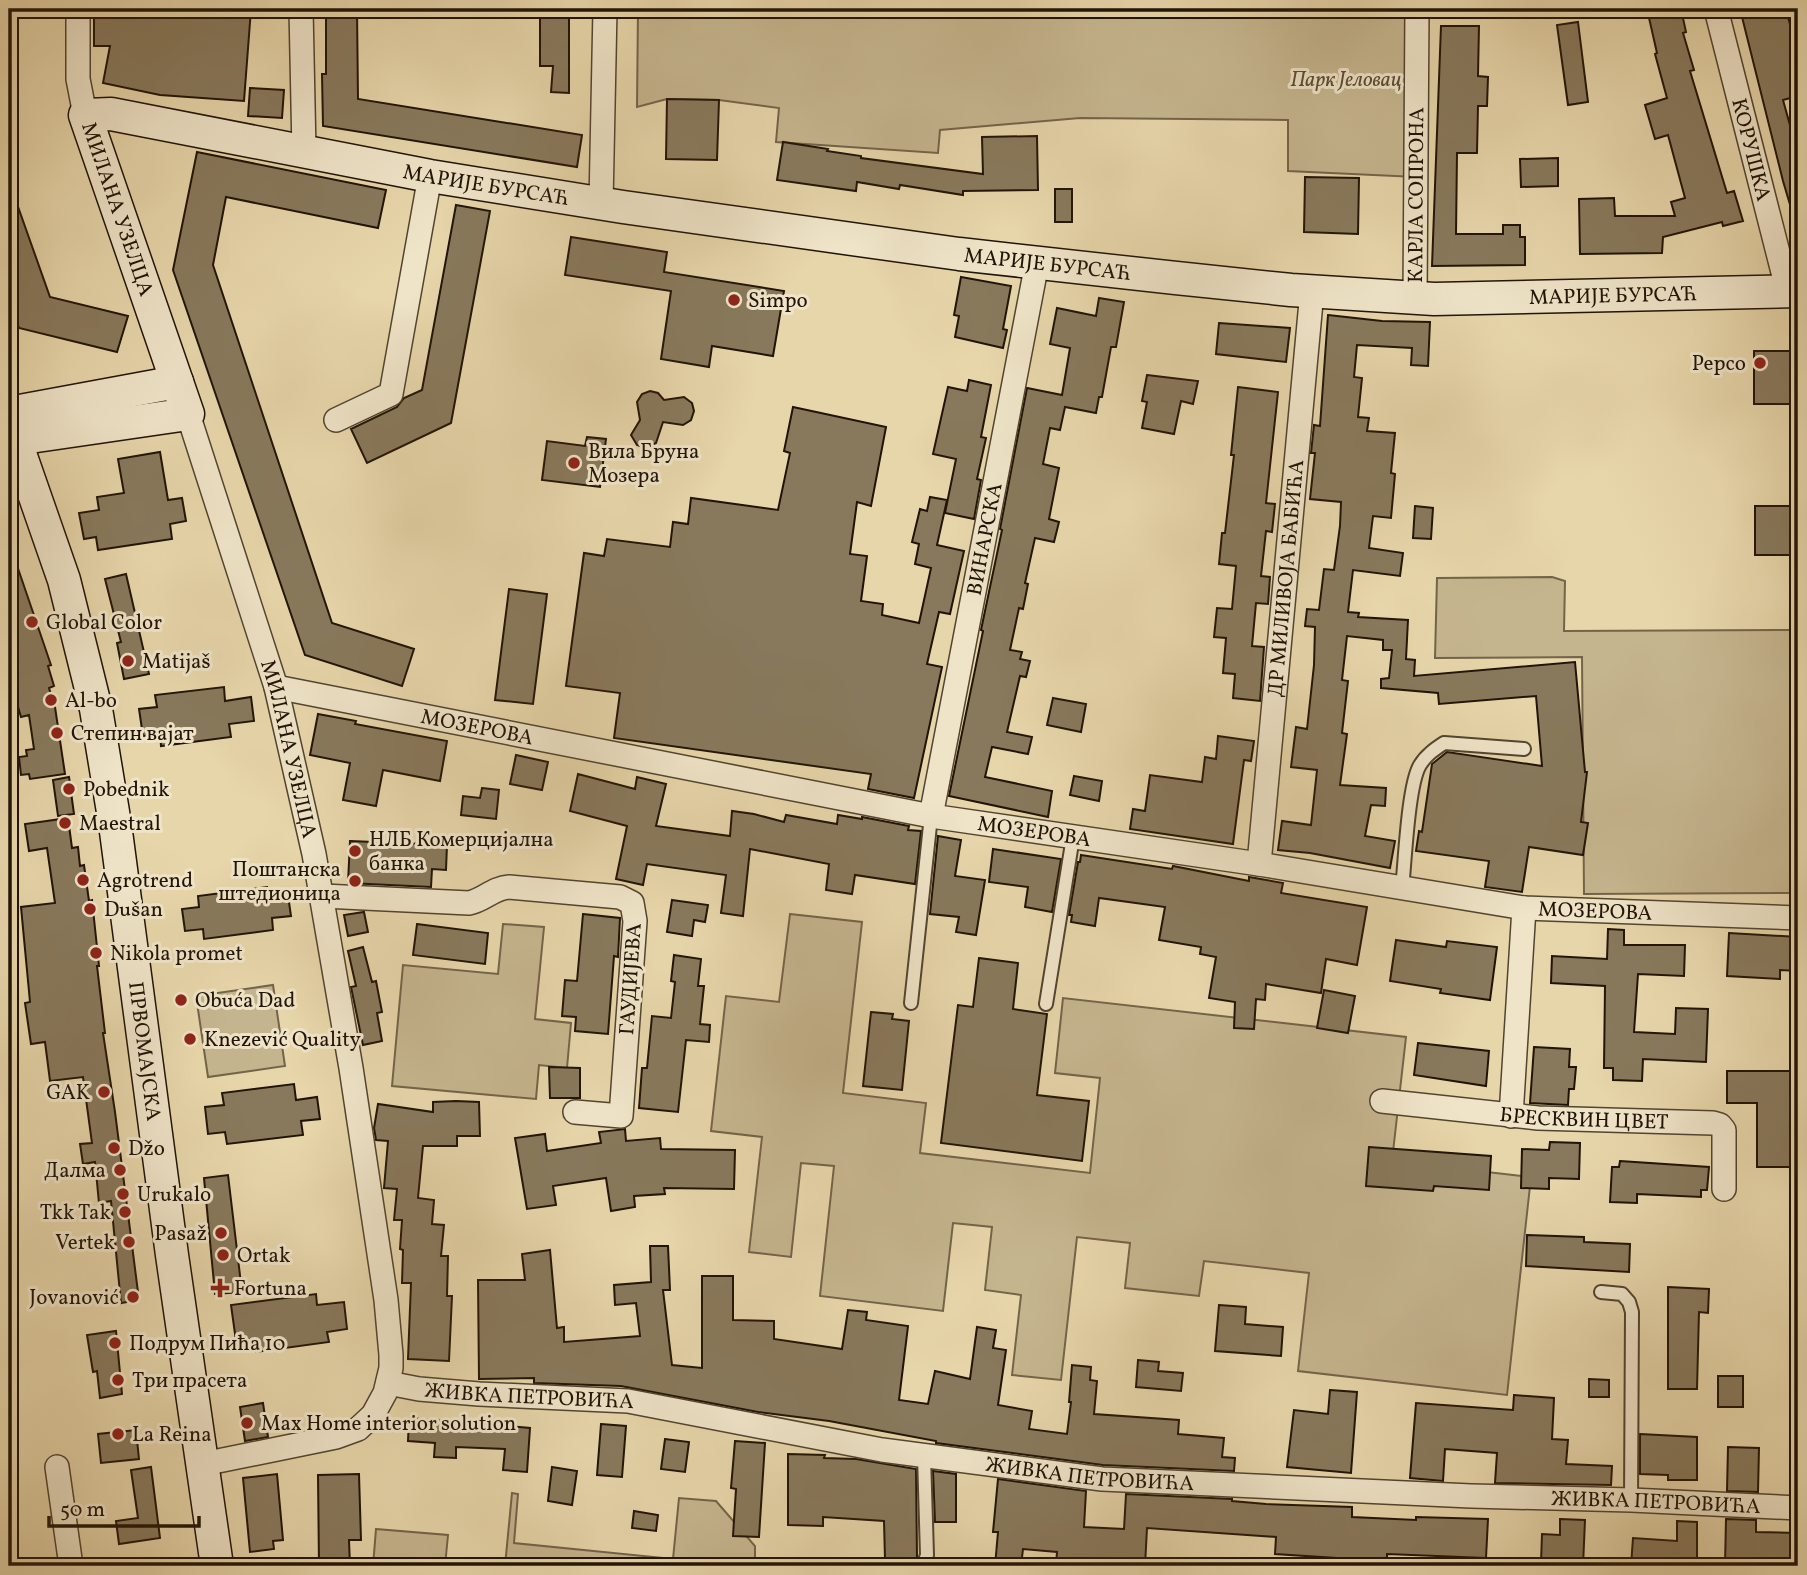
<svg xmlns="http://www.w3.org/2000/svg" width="1807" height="1575" font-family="Vollkorn,serif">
	<rect width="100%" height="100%" fill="#e7d6aa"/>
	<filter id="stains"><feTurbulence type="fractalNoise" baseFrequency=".00286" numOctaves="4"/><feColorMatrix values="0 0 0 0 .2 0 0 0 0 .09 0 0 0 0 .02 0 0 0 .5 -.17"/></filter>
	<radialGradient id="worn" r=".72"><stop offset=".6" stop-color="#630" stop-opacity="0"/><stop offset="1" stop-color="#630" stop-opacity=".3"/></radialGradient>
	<!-- green -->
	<path fill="#c5b58e" stroke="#73644a" stroke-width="2" d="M638,9H1417L1416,177L1288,171V120L1080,118L940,130L938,153L776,142L779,108L719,100L667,99L637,107Z
		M1552,577L1565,581L1564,631L1798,630V893L1584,894L1582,657L1435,658L1437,578Z
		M790,914L862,922L843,1093L926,1103L920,1153L1090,1173L1100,1078L1055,1073L1063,998L1406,1037L1392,1161L1531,1177L1507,1395L1298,1371L1309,1273L1204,1261L1199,1296L1125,1288L1130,1243L1077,1237L1061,1380L1012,1375L1021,1295L985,1290L992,1227L953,1223L943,1311L820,1296L834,1166L801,1163L791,1257L749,1252L762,1137L711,1131L726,996L779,1002Z
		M503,924L544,927L535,1019L571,1023L567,1068L539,1065L536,1099L392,1086L403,965L498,974Z
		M273,985L285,1066L208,1077L196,996Z
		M512,1493L518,1494L514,1543L673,1559L679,1498L716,1501L755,1546V1566H505Z
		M376,1529L448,1535L445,1566H373Z"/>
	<!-- building -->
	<path fill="#88795c" stroke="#211407" stroke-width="2" d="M94,9H251L244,101L160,95L103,83L110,46H94Z
		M326,9H357L358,99L582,135L577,167L323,126L322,74H326Z
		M540,9H569V93L551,92L553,66H540Z
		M1647,9H1681L1686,32L1683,33L1694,70L1690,71L1727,193L1734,191L1743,221L1723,226L1722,222L1663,237L1662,253L1580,254L1579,199L1614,198L1615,216H1675L1671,202L1685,198L1668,135L1655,139L1645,105L1667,98L1655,54L1657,53Z
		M1740,9H1786L1798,55L1793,56L1798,76V96L1783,100L1798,154V218H1794L1783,181Z
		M1578,22L1588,102L1568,105L1557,25Z
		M1441,26H1479L1478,76L1488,77L1487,106H1478L1477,153H1457L1456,234H1503V225H1520V237H1525V265L1432,266Z
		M250,88L284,90L282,118L248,116Z
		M667,99L719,100L717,160L666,159Z
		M1037,136L1038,190L963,191V195L900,185L899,189L857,182L856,191L777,180L783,142L828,149L827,151L861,156V158L983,174L982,137Z
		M197,152L386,190L378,228L226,197L213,265L332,623L414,649L402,686L305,655L173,270Z
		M1558,158V186L1521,187L1520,159Z
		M1305,177L1359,178L1358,234L1304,232Z
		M9,187H11L50,297L128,316L117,352L19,328L9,300Z
		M1055,189H1072V222H1055Z
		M456,205L490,211L451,423L367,463L351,429L397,407L404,398L422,390Z
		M571,237L667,252L664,272L784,291L773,356L712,346L709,367L661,359L671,291L565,275Z
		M961,277L1011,286L1003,329L1007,330L1003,348L955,337L959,316L954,315Z
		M1099,298L1124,302L1116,347H1111L1102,397H1099L1096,413L1065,407L1060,430L1050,428L1043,464L1059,468L1049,519L1059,522L1054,542L1035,538L1025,583L1028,584L1023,609L1019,608L1010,650L1022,652L1020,659L1030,661L1026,677L1020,676L1007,732L1032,737L1028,754L992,747L985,777L1052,791L1048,817L949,796L983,631L981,630L1002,530L1000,529L1027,388L1062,395L1070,348L1050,344L1057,308L1096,316Z
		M1328,315L1382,321L1430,322L1428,366L1411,365L1412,348L1357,345L1354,377L1362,378L1358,417L1369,418L1367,431L1395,433L1391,473L1395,474L1391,518L1373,516L1369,548L1403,553L1400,576L1353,570L1348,612L1359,613L1358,617L1408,620L1406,659L1415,660L1414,676L1575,662L1585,772H1587L1581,822L1588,823L1583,855L1529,847L1522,892L1485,887L1489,861L1416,851L1419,831L1422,832L1432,764L1447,752L1542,766L1536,696L1439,704L1438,693L1381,688V679L1389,678L1392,650H1383V640L1347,636L1342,680L1348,681L1342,733L1347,734L1340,785L1386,788L1385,806L1371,805L1365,836L1395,841L1390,868L1310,853L1278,850L1282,821L1311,825L1317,770L1291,767L1296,727L1307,729L1314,665L1315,627L1305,626L1307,609L1319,610L1324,569L1334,570L1340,526L1341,502L1310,499L1315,453H1311L1314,425L1320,426Z
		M1219,323L1290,328L1286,362L1216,354Z
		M1754,351H1798V404H1754Z
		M1147,375L1198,381L1193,404L1181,401L1174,434L1142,428L1147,402L1142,401Z
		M969,380L991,385L981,437L986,438L977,479L981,480L974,519L945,513L956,459L933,454L948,387L967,391Z
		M1238,387L1278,392L1266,503L1275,504L1272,532L1266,531L1261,576L1270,577L1268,604L1256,603L1252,646L1264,647L1260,701L1233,698L1235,674L1223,673L1226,638L1214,637L1217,608L1232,609L1236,566L1219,564L1222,533H1225L1234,455H1231Z
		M650,391L658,393L664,400L684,397L692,403L694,411L691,420L683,425L663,422L656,443L645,448L637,445L631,435L640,420L637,402L642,394Z
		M793,407L886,427L871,506L857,502L850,554L867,556L861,601L883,604L882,615L919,623L931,568L915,564L919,544L912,542L920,509L927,511L930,497L947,500L937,545L964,551L950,614L939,612L927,664L942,667L914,798L868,789L871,774L614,738L620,693L566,686L584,553L604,556L607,539L670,547L673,522L688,524L691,498L778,510L790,453L784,451Z
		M587,437L606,439L600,487L542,480L547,441L585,446Z
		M160,452L168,500L182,498L186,521L170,524L172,539L98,550L96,537L84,539L79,513L99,510L97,497L124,493L118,459Z
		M1415,506L1433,508L1431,539L1413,538Z
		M1755,506H1798V555H1755Z
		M9,548H11L51,665L48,666L54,686L49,688L55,707L65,774L30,779L29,774L21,775L19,757L27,756L26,750L34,749L29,715L21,717L9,676Z
		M126,574L149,674L124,679L117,643L121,642L105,579Z
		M509,589L547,594L533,704L495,700Z
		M224,687L225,701L251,697L254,721L229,724L231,737L161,746L160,733L143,736L139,709L157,707L155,695Z
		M1053,698L1086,704L1081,732L1047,725Z
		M318,714L356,721L355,724L447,741L440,781L383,770L376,806L343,800L350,763L310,755Z
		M1218,736L1254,741L1251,761L1244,760L1233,844L1130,829L1133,809L1145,811L1150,775L1202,782L1205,757L1216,759Z
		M516,755L548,762L542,790L510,784Z
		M578,774L635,789L637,777L666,784L656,826L730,836L732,811L754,814L784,822L786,815L837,824L838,815L862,819V817L909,826L908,830L921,831L915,884L855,875L852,894L826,890L829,864L750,849L743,916L721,913L726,875L647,864L643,885L616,879L627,826L570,811Z
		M1074,776L1102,781L1099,801L1070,795Z
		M69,777L74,814L58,816L53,780Z
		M482,788L499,790L496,819L461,815L463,796L480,798Z
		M68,818L72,848L78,847L80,866L84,865L89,901L92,900L99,966H97L105,1033H103L115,1112L139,1300L121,1303L111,1201L99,1203L95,1162L83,1164L80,1144L92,1143L83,1077L50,1081L45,1042L31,1044L25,1003L30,1002L21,907L55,903L47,848L29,851L25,824Z
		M938,836L961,840L955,876L985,880L976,935L956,932L959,917L930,914Z
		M350,841L447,845L446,870L432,869L431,887L348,883Z
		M993,849L1061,859L1052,912L1025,907L1028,887L989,882Z
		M1081,855L1172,869L1173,866L1249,881V877L1283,883L1281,893L1367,907L1357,965L1326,959L1321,993L1266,984L1265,1000L1256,999L1254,1029L1234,1028L1235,1002L1209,998L1216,957L1200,954L1201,947L1159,940L1165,907L1099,898L1095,926L1071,922L1072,915H1069L1078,862H1080Z
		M267,887L268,897L288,895L291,916L272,918L273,930L204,939L203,929L185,931L182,909L199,907L198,896Z
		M672,900L708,905L705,922L694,920L692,936L667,932Z
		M364,912L368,932L348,936L344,915Z
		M583,914L620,918L618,957L614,956L608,1034L575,1031L576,1017L562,1016L565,980L577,981Z
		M417,924L488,933L485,964L413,955Z
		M1608,929L1624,930V945H1685L1684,976L1638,974L1634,1032L1675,1034L1676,1008L1708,1009L1706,1062L1643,1059L1642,1081L1613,1080V1068H1604L1605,986L1551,983L1552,956L1607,959Z
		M1729,933L1798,937V971L1780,970V979L1727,976Z
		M1396,940L1446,947L1447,941L1497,947L1490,1000L1440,993L1441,989L1390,981Z
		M363,947L372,982L376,981L382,1012L377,1013L382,1041L363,1045L351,987L356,986L348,951Z
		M674,955L701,959L698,986H704L700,1024L710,1025L709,1042L686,1040L678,1112L639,1108L642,1068H647L652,1016L671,1018L675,982L671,981Z
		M979,958L1018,963L1013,1009L1047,1014L1037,1095L1089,1101L1082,1161L941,1143L958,1005L973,1007Z
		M1324,990L1355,996L1348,1033L1317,1028Z
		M871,1012L893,1014L892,1019L909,1021L902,1090L863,1086Z
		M1418,1043L1489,1051L1486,1086L1414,1075Z
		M1534,1047L1570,1049L1569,1067H1576L1574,1089H1569L1568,1105L1530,1103Z
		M549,1067L580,1068V1098H550Z
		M1727,1071H1798V1167H1757V1103H1727Z
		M294,1084L296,1100L317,1097L320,1119L301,1121L303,1135L227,1144L225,1132L208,1134L205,1107L224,1105L222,1093Z
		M456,1101L479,1102L480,1136H457V1146H423L418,1198L434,1200L432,1224L444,1225L441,1256H448L447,1296H452L449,1361L408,1359L411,1283H402L403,1250L400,1249L402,1220H394L397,1189L384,1188L388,1141L376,1140L374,1128L378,1104L433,1112V1102Z
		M625,1129L626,1141L660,1138L661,1149L735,1150L734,1189L664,1188L665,1194L634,1196L635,1207L611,1211L606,1178L553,1186L556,1205L527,1209L515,1138L545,1134L547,1151L601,1143L599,1132Z
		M1550,1142L1580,1143L1579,1179L1549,1178V1189L1521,1188L1522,1149L1549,1150Z
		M1369,1147L1491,1156L1489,1190L1434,1186L1433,1191L1366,1186Z
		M1620,1161L1709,1167L1707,1190H1701V1197L1637,1194V1203L1610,1202L1612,1167H1619Z
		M228,1175L242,1292L215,1294L204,1178Z
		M1527,1235L1584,1237V1242L1630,1244L1629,1272L1526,1266Z
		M650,1246H668L670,1290H663L672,1365L702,1368V1276H733V1320L774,1321V1339L842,1349L848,1310L867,1312L866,1320L908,1326L899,1400L928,1404L935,1371L970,1379L977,1327L996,1330L993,1348L1006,1350L998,1405L1032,1411L1029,1429L1067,1434L1071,1402H1069L1072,1365L1091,1367L1090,1380L1097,1381L1094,1414L1179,1420L1178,1434L1224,1438L1222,1457L1235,1458L1234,1471L1103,1465L936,1443V1441L829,1421L758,1412L621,1386L534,1383V1378L479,1379L478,1280H525L522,1254L550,1250L557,1328L564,1327V1342L640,1336L636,1303L615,1305L614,1285L651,1282Z
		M1668,1287L1709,1289L1708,1313L1699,1312L1697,1389H1668Z
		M316,1294L317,1305L344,1302L347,1329L327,1332L329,1342L256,1352L254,1339L236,1341L231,1305Z
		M1219,1305L1246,1307L1245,1324L1283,1327L1281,1356L1215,1351Z
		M116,1331L122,1394L100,1398L97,1371L93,1372L87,1335Z
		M1138,1360L1159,1362L1158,1371L1183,1373L1181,1391L1136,1387Z
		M1718,1376H1743V1407H1718Z
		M1589,1379L1609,1380V1397H1589Z
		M1330,1390L1357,1392L1351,1473L1287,1467L1294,1410L1328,1414Z
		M1514,1395L1554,1398L1552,1439L1568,1440L1566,1464L1612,1466L1611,1485L1495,1483L1497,1453L1445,1449L1443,1481L1410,1478L1416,1403L1513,1410Z
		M263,1403L268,1437L245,1441L240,1407Z
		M409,1418L470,1423V1421L497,1423V1425L530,1428L527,1472L503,1470L505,1449L456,1447V1458L434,1457L435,1443L408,1441Z
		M601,1424L626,1426L622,1477L597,1475Z
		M136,1430L139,1459L101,1463L98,1434Z
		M1640,1434L1697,1437V1480H1668V1475L1640,1474Z
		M665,1439L689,1442L685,1472L661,1469Z
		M735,1441L765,1443L759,1537L733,1536L736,1489L731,1488Z
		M1728,1447L1759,1448L1758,1492L1727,1491Z
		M788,1454L825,1455L824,1458L856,1459L916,1469L917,1558L885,1559L884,1521L823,1517V1526L788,1525Z
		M151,1467L160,1538L119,1544L116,1521L138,1518L131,1470Z
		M552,1467L577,1471L572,1505L548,1501Z
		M933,1471L956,1474V1522H935Z
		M277,1474L283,1540L273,1541L274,1549L250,1552L243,1478Z
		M359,1474L361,1540H349L350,1566H319L318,1475Z
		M998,1479L1086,1491L1084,1527L1124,1529L1126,1494L1232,1499V1501L1266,1504L1352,1507V1517L1416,1520V1517L1488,1519L1486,1558L1387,1554V1566H1367V1560L1275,1554L1276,1537L1147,1528L1145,1566H1056L1057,1552L1023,1549L1021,1566H995L998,1532H993Z
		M634,1511L658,1515L656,1531L632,1528Z
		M1560,1519L1585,1520L1583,1566H1544V1564L1541,1563L1542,1534L1560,1535Z
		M1726,1519L1756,1520V1532L1798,1533V1565L1763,1564V1566H1725Z
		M1677,1521L1697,1522V1566H1631L1633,1538L1677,1541Z"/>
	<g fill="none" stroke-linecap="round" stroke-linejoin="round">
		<defs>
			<path id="lane" d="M1402,889C1405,862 1408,785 1420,765C1426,755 1435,749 1444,743L1524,749
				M911,1003L931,816
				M1046,1004L1073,837
				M1601,1292L1622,1294L1629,1302L1632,1312L1631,1500
				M923,1566L927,1555L924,1456"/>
			<g id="street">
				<path d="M78,9V79L85,115"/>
				<path d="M301,9L304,152"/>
				<path id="s1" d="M1716,9L1788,292"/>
				<path d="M601,203L605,9"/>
				<path id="s2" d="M1415,298L1417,9"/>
				<path id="s3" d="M188,414L276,687L314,854L351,1068L386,1300L391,1355V1368L385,1393L373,1415L358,1429L336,1437L203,1464"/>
				<path d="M336,420L391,394L430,176"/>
				<path id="s4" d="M276,687L931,816L1259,864L1524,908L1798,918"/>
				<path id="s5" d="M931,816L1037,263"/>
				<path id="s6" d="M1259,864L1312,291"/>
				<path d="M323,896L469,903C484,900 493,888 509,887L620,897L632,903L635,921L621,1116L575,1112"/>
				<path id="s7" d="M1382,1101L1538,1118L1713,1123L1720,1125L1724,1130V1189"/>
				<path d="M1511,1116L1524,908"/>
				<path id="s8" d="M388,1383L419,1389L479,1394L628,1401L882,1450L1102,1479L1471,1496L1631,1500L1798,1508"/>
				<path d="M57,1467L71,1566"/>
			</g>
			<g id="secondary">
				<path d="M9,413L177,382"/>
				<path id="s9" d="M9,422L64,580L96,709L115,824L172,1255L217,1566"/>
				<path id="s10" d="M9,440L188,414L85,115L111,114L430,176L623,207L959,254L1176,278L1291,290L1434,299L1798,291"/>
			</g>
		</defs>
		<!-- lane casing -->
		<use href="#lane" stroke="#524430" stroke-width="16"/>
		<!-- street casing -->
		<use href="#street" stroke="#524430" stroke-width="26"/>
		<!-- secondary casing -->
		<use href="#secondary" stroke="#211407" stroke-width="35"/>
		<!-- lane -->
		<use href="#lane" stroke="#efe4c8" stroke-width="12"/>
		<!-- street -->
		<use href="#street" stroke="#efe4c8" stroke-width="23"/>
		<!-- secondary -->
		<use href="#secondary" stroke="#efe4c8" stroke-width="32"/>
	</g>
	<!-- markers -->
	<g fill="#8f2418" stroke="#efe4c8" stroke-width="2.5">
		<circle cx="734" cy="300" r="7"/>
		<circle cx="1760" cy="363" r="7"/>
		<circle cx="574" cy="463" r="7"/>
		<circle cx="32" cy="622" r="7"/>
		<circle cx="128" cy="661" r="7"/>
		<circle cx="51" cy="700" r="7"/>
		<circle cx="57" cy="733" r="7"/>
		<circle cx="69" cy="789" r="7"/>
		<circle cx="65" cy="823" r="7"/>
		<circle cx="355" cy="851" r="7"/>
		<circle cx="83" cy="880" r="7"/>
		<circle cx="355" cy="881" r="7"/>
		<circle cx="90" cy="909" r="7"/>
		<circle cx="96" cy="953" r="7"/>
		<circle cx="181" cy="1000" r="7"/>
		<circle cx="190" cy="1039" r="7"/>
		<circle cx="104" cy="1092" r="7"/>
		<circle cx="114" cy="1148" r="7"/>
		<circle cx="120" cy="1170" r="7"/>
		<circle cx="123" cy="1194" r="7"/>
		<circle cx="125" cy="1212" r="7"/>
		<circle cx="221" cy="1233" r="7"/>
		<circle cx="129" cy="1242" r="7"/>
		<circle cx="223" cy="1255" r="7"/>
		<path d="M216.5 1277.5h7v7h7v7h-7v7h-7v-7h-7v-7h7z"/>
		<circle cx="133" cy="1297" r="7"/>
		<circle cx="115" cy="1343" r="7"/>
		<circle cx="118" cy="1380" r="7"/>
		<circle cx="247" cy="1423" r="7"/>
		<circle cx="118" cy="1434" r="7"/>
	</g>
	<g text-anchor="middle" stroke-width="6" stroke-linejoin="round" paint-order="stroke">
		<!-- park labels -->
		<g font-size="21" font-style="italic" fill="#5a4c36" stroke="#efe4c8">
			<text x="1346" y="86">Парк Јеловац</text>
		</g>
		<!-- street labels -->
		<g font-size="21" fill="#211407" stroke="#efe4c8">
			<text dy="7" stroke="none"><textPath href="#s1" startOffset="145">КОРУШКА</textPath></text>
			<text dy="7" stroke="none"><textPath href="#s10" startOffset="905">МАРИЈЕ БУРСАЋ</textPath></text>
			<text dy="7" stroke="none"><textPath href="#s2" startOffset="103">КАРЛА СОПРОНА</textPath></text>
			<text transform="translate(118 209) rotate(71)" y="7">МИЛАНА УЗЕЛЦА</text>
			<text dy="7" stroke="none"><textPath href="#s10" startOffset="1472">МАРИЈЕ БУРСАЋ</textPath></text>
			<text dy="7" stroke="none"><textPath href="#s10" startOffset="2039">МАРИЈЕ БУРСАЋ</textPath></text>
			<text dy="7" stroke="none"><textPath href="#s5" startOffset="282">ВИНАРСКА</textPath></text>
			<text dy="7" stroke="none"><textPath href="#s6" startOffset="287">ДР МИЛИВОЈА БАБИЋА</textPath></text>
			<text dy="7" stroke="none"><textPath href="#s4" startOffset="205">МОЗЕРОВА</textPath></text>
			<text dy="7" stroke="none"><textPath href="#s3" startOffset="350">МИЛАНА УЗЕЛЦА</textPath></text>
			<text dy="7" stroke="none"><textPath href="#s4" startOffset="772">МОЗЕРОВА</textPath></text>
			<text dy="7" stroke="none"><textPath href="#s4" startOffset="1339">МОЗЕРОВА</textPath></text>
			<text transform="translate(630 979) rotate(-86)" y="7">ГАУДИЈЕВА</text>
			<text dy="7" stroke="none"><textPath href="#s9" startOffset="646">ПРВОМАЈСКА</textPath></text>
			<text dy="7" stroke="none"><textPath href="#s7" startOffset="203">БРЕСКВИН ЦВЕТ</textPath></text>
			<text dy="7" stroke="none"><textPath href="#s8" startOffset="142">ЖИВКА ПЕТРОВИЋА</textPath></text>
			<text dy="7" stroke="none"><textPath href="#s8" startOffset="709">ЖИВКА ПЕТРОВИЋА</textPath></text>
			<text dy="7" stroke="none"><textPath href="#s8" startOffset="1276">ЖИВКА ПЕТРОВИЋА</textPath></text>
		</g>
		<!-- poi labels -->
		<g font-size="21" fill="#211407" stroke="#efe4c8" text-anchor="start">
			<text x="748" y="307">Simpo</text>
			<text x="1746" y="370" text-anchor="end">Pepco</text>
			<text x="588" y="458">Вила Бруна<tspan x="588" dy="24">Мозера</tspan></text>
			<text x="46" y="629">Global Color</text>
			<text x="142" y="668">Matijaš</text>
			<text x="65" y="707">Al-bo</text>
			<text x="71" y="740">Степин вајат</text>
			<text x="83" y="796">Pobednik</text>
			<text x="79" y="830">Maestral</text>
			<text x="369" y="846">НЛБ Комерцијална<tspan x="369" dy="24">банка</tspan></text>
			<text x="341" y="876" text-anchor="end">Поштанска<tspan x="341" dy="24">штедионица</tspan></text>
			<text x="97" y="887">Agrotrend</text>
			<text x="104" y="916">Dušan</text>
			<text x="110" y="960">Nikola promet</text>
			<text x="195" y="1007">Obuća Dad</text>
			<text x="204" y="1046">Knezević Quality</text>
			<text x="90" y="1099" text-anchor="end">GAK</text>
			<text x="128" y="1155">Džo</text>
			<text x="106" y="1177" text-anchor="end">Далма</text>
			<text x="137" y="1201">Urukalo</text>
			<text x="111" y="1219" text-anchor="end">Tkk Tak</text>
			<text x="207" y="1240" text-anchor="end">Pasaž</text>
			<text x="115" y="1249" text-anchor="end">Vertek</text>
			<text x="237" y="1262">Ortak</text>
			<text x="234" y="1295">Fortuna</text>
			<text x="119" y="1304" text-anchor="end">Jovanović</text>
			<text x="129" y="1350">Подрум Пића 10</text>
			<text x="132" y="1387">Три прасета</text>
			<text x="261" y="1430">Max Home interior solution</text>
			<text x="132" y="1441">La Reina</text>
		</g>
	</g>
	<!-- margin -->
	<rect width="1807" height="1575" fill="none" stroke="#e7d6aa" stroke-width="35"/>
	<rect x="10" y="10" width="1786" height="1554" fill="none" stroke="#211407" stroke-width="3.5"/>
	<rect x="18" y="18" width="1772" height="1540" fill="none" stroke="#211407" stroke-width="2"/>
	<!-- scale -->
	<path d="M49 1516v10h150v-10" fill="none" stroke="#211407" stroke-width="3.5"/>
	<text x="60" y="1516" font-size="21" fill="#211407" stroke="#efe4c8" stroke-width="5" paint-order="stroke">50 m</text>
	<rect width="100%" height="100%" filter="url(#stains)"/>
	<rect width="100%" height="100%" fill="url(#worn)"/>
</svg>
